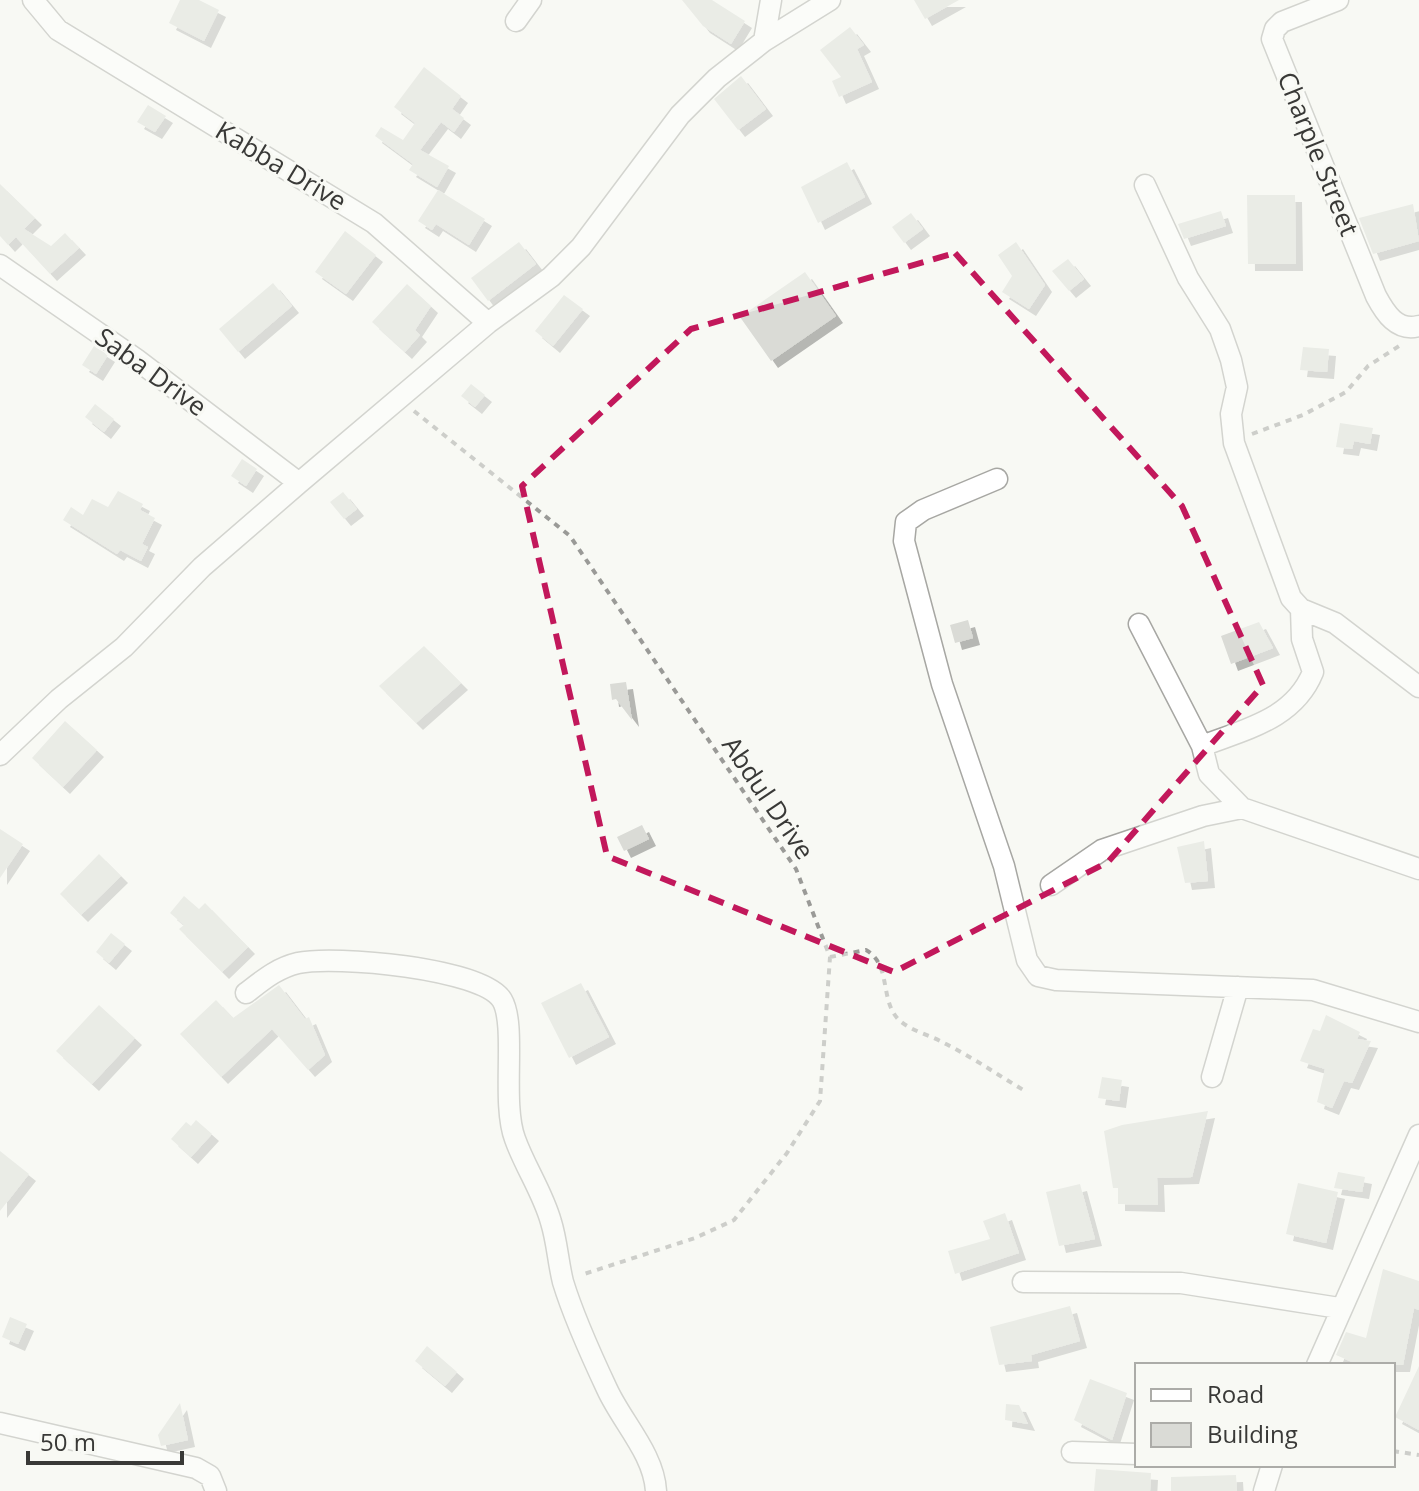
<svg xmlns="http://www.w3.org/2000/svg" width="1419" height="1491" font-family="'Open Sans',sans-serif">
	<defs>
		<filter id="shadow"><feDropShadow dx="7" dy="7" stdDeviation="0" flood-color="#0004"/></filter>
	</defs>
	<rect width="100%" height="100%" fill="#f8f9f4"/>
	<!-- building -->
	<path fill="#dadbd6" filter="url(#shadow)" d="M180,0H199L219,10L204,41L169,23Z
		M682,0H712L745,21L731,44L703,26Z
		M914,0H959L925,19Z
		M850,27L864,45L857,49L872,82L839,97L832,81L841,77L820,50Z
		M424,67L461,96L452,109L464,118L454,132L441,122L420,150L449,166L437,187L409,170L413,164L375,136L381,127L403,140L415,123L394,107Z
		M741,76L766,109L738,130L714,99Z
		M148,105L166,116L155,132L137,122Z
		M847,162L865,197L818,223L801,187Z
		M0,184L35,218L24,229L51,246L65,233L79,248L50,274L16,237L8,245L0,236Z
		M438,190L485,219L469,245L436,224L432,230L418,221Z
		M1247,195H1295L1296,264H1248Z
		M1413,204L1419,241L1373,254L1359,218Z
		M1221,211L1226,226L1184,239L1178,224Z
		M911,213L923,229L904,243L892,227Z
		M345,231L376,255L346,294L315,272Z
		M519,242L536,264L488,301L471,278Z
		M1016,242L1045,285L1029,309L1002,292L1012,276L998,255Z
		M1068,259L1084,279L1069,291L1052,271Z
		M805,272L836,316L771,361L740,317Z
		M273,283L292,306L238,352L219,329Z
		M407,284L431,306L415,330L420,335L405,352L372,322Z
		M564,295L583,309L553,346L535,331Z
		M94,346L108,355L96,374L82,365Z
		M1303,347L1329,349L1327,372L1300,370Z
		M471,384L485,395L475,407L461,396Z
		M95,404L114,419L104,432L85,417Z
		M1340,423L1373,428L1370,444L1354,441L1352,449L1336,447Z
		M242,459L257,469L246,486L231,476Z
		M118,491L143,504L140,510L155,518L142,544L148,547L141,561L120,550L117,554L63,520L71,507L83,515L92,499L108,507Z
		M343,492L357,509L344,519L330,502Z
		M968,620L973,638L955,643L950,625Z
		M1259,622L1273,648L1231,664L1221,636Z
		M424,646L461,683L416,723L379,686Z
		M626,682L632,720L616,699L612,700L610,684Z
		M65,721L97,750L63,787L32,758Z
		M642,825L649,839L624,851L617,837Z
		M0,829L23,844L0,878Z
		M1204,841L1208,881L1185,883L1177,847Z
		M99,854L121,876L81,915L60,894Z
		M184,896L199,909L205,903L248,947L222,972L179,929L184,925L170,913Z
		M111,933L125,944L109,963L96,952Z
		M581,983L609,1037L569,1058L541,1003Z
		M279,985L305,1019L309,1017L325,1055L308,1070L272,1029L221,1077L180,1034L216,1000L233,1018Z
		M99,1005L135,1038L92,1084L56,1051Z
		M1326,1015L1360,1032L1357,1039L1371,1041L1352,1083L1344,1081L1332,1108L1317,1102L1325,1069L1300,1061L1313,1029L1320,1031Z
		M1102,1077L1122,1080L1119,1101L1098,1098Z
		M1208,1111L1192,1177L1157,1178L1158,1205L1118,1204V1188H1113L1104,1131L1122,1125Z
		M196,1120L212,1134L191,1157L171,1139L186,1122L191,1126Z
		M0,1151L29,1174L0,1211Z
		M1338,1172L1365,1177L1362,1192L1334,1188Z
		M1298,1183L1338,1192L1326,1243L1286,1234Z
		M1080,1184L1095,1239L1059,1246L1046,1192Z
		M1005,1213L1019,1253L955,1274L948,1251L990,1239L983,1221Z
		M1383,1269L1419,1281V1310L1414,1308L1403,1365H1359L1336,1355L1346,1332L1366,1338Z
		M1070,1306L1080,1341L1031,1355L1032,1361L999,1365L990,1327Z
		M10,1317L27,1324L18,1344L2,1337Z
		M427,1346L457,1372L445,1386L415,1361Z
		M1419,1366V1430L1395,1417Z
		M1090,1379L1127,1393L1112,1440L1074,1420Z
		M180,1403L188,1440L161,1446L158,1435Z
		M1006,1404L1019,1405L1028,1424L1005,1420Z
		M1096,1469L1151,1473L1150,1491H1094Z
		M1236,1475L1237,1491H1171V1477Z"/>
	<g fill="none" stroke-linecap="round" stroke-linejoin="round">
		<defs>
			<path id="minor" d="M33,0L58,30L374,223L488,323
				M1338,0L1282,22L1275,29L1272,39L1376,296C1385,313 1397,332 1419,326
				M516,21L531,0
				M764,41L771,0
				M1145,185L1188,278L1220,329L1231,360L1237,387L1231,414L1234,443L1291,598L1301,609L1335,623L1419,687
				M0,265L136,359L299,483
				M997,479L923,510L906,522L904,541L942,684L1004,866L1027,960L1038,976L1056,980L1313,990L1419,1022
				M1139,624L1202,746L1209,774L1242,808L1419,869
				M1202,746C1246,729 1294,719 1313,672L1302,639L1301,609
				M0,755L59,699L124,647L202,567L299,483L488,323L551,277L581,247L680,115L717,78L764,41L830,0
				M1051,885L1102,850L1203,816L1242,808
				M246,993C263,980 277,968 298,963C334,955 482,968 502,1000C517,1025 501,1102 515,1139C525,1167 543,1193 551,1222C557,1241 558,1262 563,1282C574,1318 591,1355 607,1389C622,1422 654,1454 656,1491
				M1212,1077L1238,987
				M1023,1282L1181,1283L1339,1308
				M1317,1365L1419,1135
				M0,1423L196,1468L210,1476L216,1491
				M1072,1452L1137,1454
				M1264,1491L1272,1465"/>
		</defs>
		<!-- minor casing -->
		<use href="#minor" stroke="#a7a7a3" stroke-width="23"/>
		<!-- path -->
		<path stroke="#9a9a97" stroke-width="4" stroke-dasharray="6 6" stroke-linecap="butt" d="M414,411L570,536L796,869L830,957L820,1101L787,1153L734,1220L695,1238L581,1275
			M1252,434L1303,415L1346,392L1368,366L1399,346
			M830,957L866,950C892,965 879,1000 899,1020C911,1031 930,1035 944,1043C972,1057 998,1075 1025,1091
			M1393,1451L1419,1455"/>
		<!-- minor -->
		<use href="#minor" stroke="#fff" stroke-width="20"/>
	</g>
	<!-- marked area -->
	<path d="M0 0H1419V1491H0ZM955,253L1182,506L1263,685L1108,862L894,972L607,856L522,486L691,329Z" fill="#f8f9f4" fill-opacity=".55" fill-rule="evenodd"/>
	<path fill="none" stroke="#c2185b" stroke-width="6" stroke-dasharray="16 10" stroke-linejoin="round" d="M955,253L1182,506L1263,685L1108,862L894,972L607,856L522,486L691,329Z"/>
	<g text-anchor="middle" stroke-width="6" stroke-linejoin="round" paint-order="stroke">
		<!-- street labels -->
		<g font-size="26" fill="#393937" stroke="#f8f9f4">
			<text transform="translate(1318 154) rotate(68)" y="9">Charple Street</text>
			<text transform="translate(281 166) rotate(31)" y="9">Kabba Drive</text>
			<text transform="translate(151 372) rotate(36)" y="9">Saba Drive</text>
			<text transform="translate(768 798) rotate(56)" y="9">Abdul Drive</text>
		</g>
	</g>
	<!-- legend -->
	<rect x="1135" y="1363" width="260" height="104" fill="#f8f9f4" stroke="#acaca8" stroke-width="2"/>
	<rect x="1151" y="1389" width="40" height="12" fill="#ffffff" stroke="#acaca8" stroke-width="2"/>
	<text x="1207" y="1403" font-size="24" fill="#393937">Road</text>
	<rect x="1151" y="1423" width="40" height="24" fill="#dadbd6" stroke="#acaca8" stroke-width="2"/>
	<text x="1207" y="1443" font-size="24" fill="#393937">Building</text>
	<!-- scale -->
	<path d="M28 1451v12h154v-12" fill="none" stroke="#393937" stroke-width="4"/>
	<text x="40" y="1451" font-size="24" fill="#393937" stroke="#f8f9f4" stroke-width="6" paint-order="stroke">50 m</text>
</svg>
